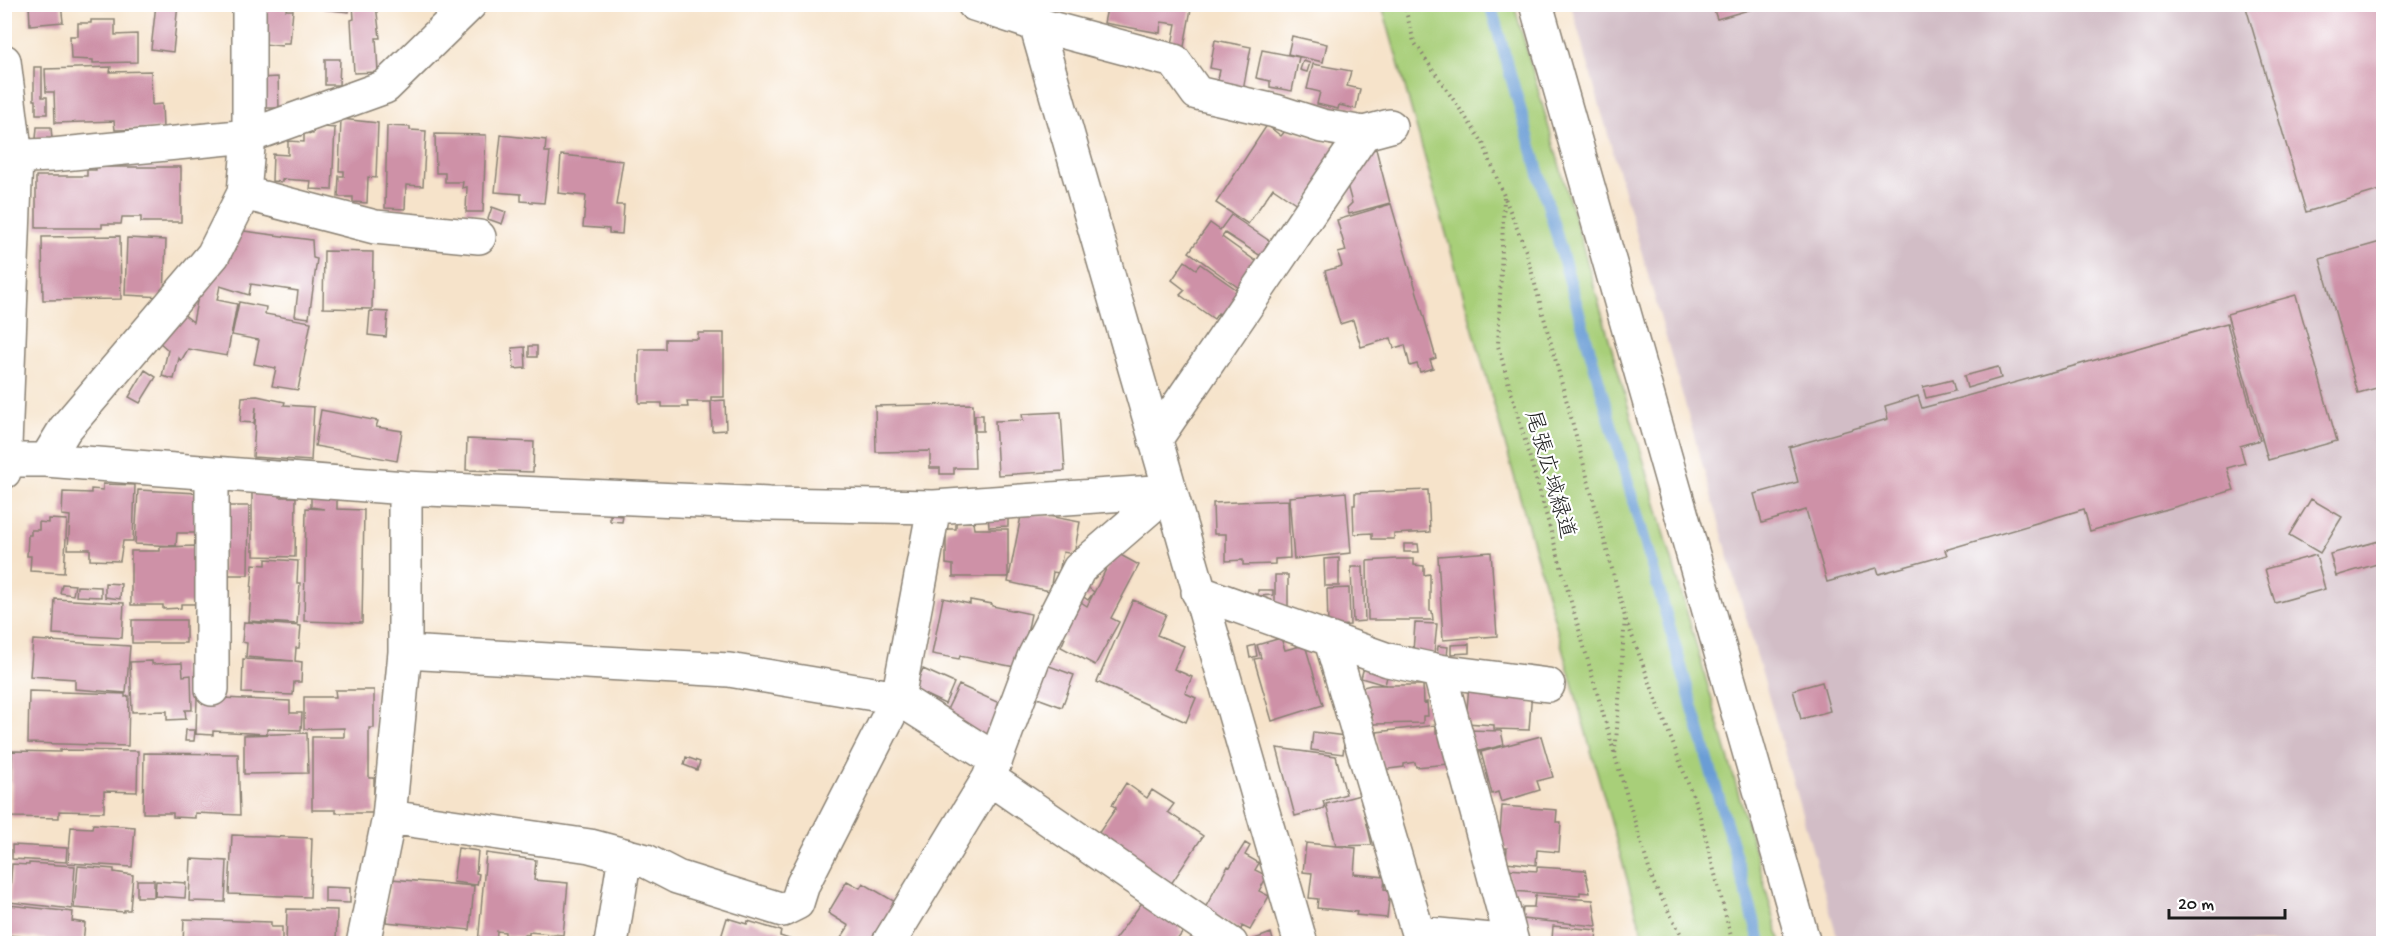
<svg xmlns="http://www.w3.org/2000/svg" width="2388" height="948" font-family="'Gochi Hand','Klee One',sans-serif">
	<rect width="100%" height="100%" fill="#fff"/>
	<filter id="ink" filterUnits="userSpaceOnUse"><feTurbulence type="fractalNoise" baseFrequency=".0167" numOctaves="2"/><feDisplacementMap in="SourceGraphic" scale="12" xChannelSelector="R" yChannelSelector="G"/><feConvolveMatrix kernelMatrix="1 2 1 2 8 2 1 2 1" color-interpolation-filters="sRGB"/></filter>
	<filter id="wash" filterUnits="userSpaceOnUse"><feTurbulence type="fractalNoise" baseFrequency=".008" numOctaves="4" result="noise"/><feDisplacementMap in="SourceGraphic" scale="24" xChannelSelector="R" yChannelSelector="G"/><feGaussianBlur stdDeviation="1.35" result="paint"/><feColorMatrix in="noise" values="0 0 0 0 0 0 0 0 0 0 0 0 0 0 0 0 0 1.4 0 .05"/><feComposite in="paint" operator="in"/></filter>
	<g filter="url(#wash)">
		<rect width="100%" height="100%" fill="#f6e3ca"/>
		<!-- industrial -->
		<path fill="#d2bdc6" d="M1571,5H2383V943H1839Z"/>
		<!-- green -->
		<path fill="#a8cf79" stroke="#62764a" stroke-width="1.5" d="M1382,5H1514L1781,943H1645Z"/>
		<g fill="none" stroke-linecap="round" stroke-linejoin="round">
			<!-- stream -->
			<path stroke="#6a9dd5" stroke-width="12" d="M1490,4L1761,944"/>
		</g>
		<g id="blocks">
			<!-- building -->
			<path fill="#ce91a7" d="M29,4H61L63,22L30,25Z
				M156,4H178L173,52L151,49Z
				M258,4H287L286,10H293L290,43H283L282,46L254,43Z
				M323,4H350L349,12L322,9Z
				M1108,4H1192L1183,52L1171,50L1176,24L1161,22L1160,33L1104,23Z
				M1712,4H1766V5L1717,19Z
				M2245,4H2384V189L2306,212Z
				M353,5H376L380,38H376L378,72L354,73L351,20L354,19Z
				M91,20H115V35L137,34V62L93,63V60L71,59L70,36H78V23H91Z
				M1292,36L1327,44L1323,62L1288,54Z
				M1215,40L1251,47L1243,90L1217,84L1220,70L1210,68Z
				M1262,50L1299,57L1292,91L1270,87V81L1256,78Z
				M325,59H340L339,85H325Z
				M1303,61L1310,63L1307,72L1300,70Z
				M1313,64L1351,71L1347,86L1360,89L1356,109L1339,105L1338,109L1317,104L1320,92L1307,89Z
				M34,67H42V97H47V114H36V100H34Z
				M111,67L110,72L151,71L152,105L162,104L163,129L115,130L114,121L55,123L54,92H46L45,69Z
				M278,77L279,108H261L260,78Z
				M341,119L378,123L376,178L368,177L367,203L353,202V197H338L339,176H344V171H339Z
				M1267,125L1281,136L1286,130L1343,149L1303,208L1273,188L1248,224L1216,203Z
				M314,126L335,128L332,190L310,189L311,181L282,179V182L272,181L273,154L288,155V141L304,142V133L313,134Z
				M387,126L410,127V130L426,131L423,186L406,185L405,209L385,208Z
				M37,127H51L52,139H36Z
				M435,134L486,135L483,212H466L467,187L462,188L463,182H445V173H436Z
				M501,135L546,140L545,152H550L544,203L521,201V194L495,192Z
				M1376,149L1390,203L1349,214L1347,208L1352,203L1347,185L1365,152Z
				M561,155L623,161L616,205H624L622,234L609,233V229L583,227L586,196L558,193Z
				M96,167H181V222H141V217H122L121,224H102V228H36V176H87V170H96Z
				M1391,204L1436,358L1430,360L1433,368L1420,372L1417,364L1410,366L1405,345L1394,348L1391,338L1361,347L1353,320L1340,324L1325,271L1342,266L1338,253L1346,251L1337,220Z
				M492,207L506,212L502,224L488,219Z
				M1231,215L1277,246L1267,260L1225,233L1222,237L1257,262L1239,288L1189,252L1210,223L1220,230Z
				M236,230L312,240L313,258L317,259L309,318L295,316L298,291L251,284L249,295L220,286L217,300L237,304L227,356L188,349L181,361L179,358L174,379L162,376L168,350L158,341L181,312L193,322L198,296Z
				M120,236L121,299L43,300L42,237Z
				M127,238L166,240L164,297L125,295Z
				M2384,241V386L2358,393L2320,259Z
				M324,251L373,252L372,309L323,308Z
				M1185,261L1196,269L1200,264L1243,294L1227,317L1218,313L1214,319L1180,295L1185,290L1172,280Z
				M2296,295L2337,441L2268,460L2227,314Z
				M239,302L266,307L265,314L311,322L298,390L272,386L276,368L254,364L259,340L232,335Z
				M370,311L388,312L386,337L368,335Z
				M2227,323L2260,440L2240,446L2245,463L2227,468L2234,490L2090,531L2084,509L1945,550L1947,555L1879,574L1877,568L1827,582L1806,510L1762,523L1754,494L1798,482L1789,447L1888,419L1885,406L1918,396L1922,408L1956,399Z
				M698,333H724V397H711V401L725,400L726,430L712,431L711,402H687L688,407H662V403H639V349H665V339H698Z
				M529,346H537V357H529Z
				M525,347L526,368L514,369L512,348Z
				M1998,367L2001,378L1967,388L1964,376Z
				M145,370L156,377L140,403L129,397Z
				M1952,380L1955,391L1926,398L1923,387Z
				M257,396L285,402L284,405L314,407L311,461L253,457L256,407L254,423L240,422L242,397Z
				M973,404L975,468H954V474H940V468H930V451L876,452L875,406Z
				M321,410L378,421L376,427L402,431L397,461L315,446Z
				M1061,412L1065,471L998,475L995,421L1023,420L1022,414Z
				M975,415H983V431H975Z
				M467,439L534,442L533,472L466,470Z
				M103,484L135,485L133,541H123L120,561L90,560V549H68L70,516L62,515L63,492L91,493V489L103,490Z
				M138,490L198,493L196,533H177L176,546L135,544Z
				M1428,490L1430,532L1394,534V539H1372V533L1354,534L1353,505H1355V493Z
				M1346,492L1351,553L1294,559L1289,497Z
				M252,493H280V497H296L295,557L254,556V550H252Z
				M311,495L337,496V509L364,510L362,623L304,621L306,508L324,509L311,507Z
				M2311,499L2342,517L2320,553L2289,535Z
				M1288,500L1290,558L1275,559V564L1243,565V560L1226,561V534H1214L1213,503Z
				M225,506H249L248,575H222Z
				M1022,511L1080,522L1074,554L1063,552L1059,573L1053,572L1050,591L1008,582Z
				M1008,512V526L989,527L988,513Z
				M610,515L623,516L622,522L610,521Z
				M48,519L67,520L64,573L30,571L31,556H27L28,535H31V530H39V522L48,523Z
				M956,522H973L974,529H1008V577H953V565L946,564V529H956Z
				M2379,541L2384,562L2336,576L2330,554Z
				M1404,544H1418L1419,552H1404Z
				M196,546V604H181V608L163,609V605H131V551H160V547Z
				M1115,552L1139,565L1111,618L1119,622L1095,665L1061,647L1065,638L1059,636L1078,600L1087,606Z
				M1491,552L1497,636L1443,640L1438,556Z
				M2316,555L2325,589L2275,603L2265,569Z
				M1339,558V586H1325L1324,559Z
				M266,559L298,561L297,583H300L297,624L249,621L253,564L266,565Z
				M1397,559H1414V565L1424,566V575L1430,574V611H1432L1433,620H1368L1367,561Z
				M1351,567H1363L1365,621L1353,622Z
				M1275,575H1288V606H1275Z
				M105,583L121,584L120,599L105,597Z
				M62,584L75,585L73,595L60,593Z
				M77,586L101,587V597L76,596Z
				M1087,587L1094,592L1088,600L1081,595Z
				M1349,588L1350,625L1328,626L1327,589Z
				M1258,590H1273V595L1258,596Z
				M943,598L970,604V600L992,604V606L1031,614L1020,668L960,656L959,659L932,654Z
				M55,599L124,603L122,638L53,634Z
				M1133,600L1166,614L1157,635L1184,646L1174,669L1192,677L1185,693L1196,698L1186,722L1097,682Z
				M132,620H186V643H132Z
				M244,622L301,626L299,648H296L295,661L302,662L301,682H294L293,695L242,693L243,659L293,661L246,657L247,643L242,642Z
				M1415,623L1437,624L1434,654L1413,652Z
				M1281,638L1285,650L1305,645L1323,705L1272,721L1254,659L1261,658L1257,645Z
				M33,640L130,646L126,693L75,689V679L30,676Z
				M1469,644V653L1451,654V645Z
				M1255,645L1257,656L1250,658L1248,647Z
				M1438,646L1448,647L1447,658L1437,657Z
				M152,661V664L182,663L183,676L191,675L192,710H185L186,719L167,720V711L132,712L130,662Z
				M1041,663L1074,675L1062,707L1029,695Z
				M1364,667L1388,672L1385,685L1361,678Z
				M923,669L954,683L945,704L913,689Z
				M1822,682L1830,711L1801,719L1793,690Z
				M1469,684L1532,689L1529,730L1494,729V725L1466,723Z
				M959,685L1006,706L989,742L942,720Z
				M1371,685H1423L1424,703L1427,702L1428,716H1423V723L1372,724V714H1363V687Z
				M335,690H374V728H369V778H374V813H336V810H312V737H344V728L304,729V697H336Z
				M29,691L125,694V697L129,696L128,746L28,743Z
				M197,697L290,701V713H302L301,730L267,729V734L213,731V735L196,734Z
				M1436,725V733L1445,732L1449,764L1416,767L1415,762L1404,764V767L1381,770L1377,732Z
				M186,730H195L194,741H185Z
				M1468,730L1501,731L1504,745L1475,752Z
				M1313,732L1345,736L1343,754L1311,750Z
				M307,733L308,773L244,774V735Z
				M1541,736L1553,777L1537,781L1540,790L1501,802L1498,792L1492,794L1481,752Z
				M1277,748L1336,756L1346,794L1323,801L1325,808L1295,816Z
				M60,750L138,751L137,792L104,791V812L59,811V818L11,817L12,751L60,752Z
				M144,753L238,754L240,815L195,813V818L173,817V813H143Z
				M686,757L700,762L697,770L684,765Z
				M1126,783L1147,798L1152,790L1174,804L1168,812L1203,836L1171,884L1098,834L1116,808L1112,805Z
				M1360,795L1372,845L1336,846L1326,804Z
				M1502,806L1557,810L1556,822H1561L1559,852L1537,850L1536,865L1506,862L1507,848H1499Z
				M93,824L135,827L132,867L68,863L71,827L92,828Z
				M232,835L312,838L310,897L229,894Z
				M1245,843L1250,846L1245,855L1259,863L1255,870L1267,876L1259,891L1269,896L1250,930L1242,926L1241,930L1204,910L1228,866L1230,867Z
				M1306,843L1356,848L1354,874L1385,877L1384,889L1390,890L1387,918L1356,915L1357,912L1317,908L1318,899L1309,898L1312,873L1303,872Z
				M12,845L67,848L66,862L12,859Z
				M458,848L478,851L476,873L479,874L477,885L453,882Z
				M486,853L536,860L534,880L568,883L563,935L529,932V935L524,934L523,937L505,935V932L497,931L496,944H478Z
				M191,859L227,861L225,902L189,901Z
				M29,863L75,866L72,909L9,902L12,864L29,865Z
				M78,866L114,869V872L133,875L130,910H124V912L74,908Z
				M1537,867L1585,870L1590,893L1580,892V896L1511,891L1507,869L1537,871Z
				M391,879L474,886L470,930L386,922Z
				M137,880H154V897H137Z
				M156,881L186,883L185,898L155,896Z
				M847,881L860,888L863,883L902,906L879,944H850L841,938L849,926L828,913Z
				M325,887L350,888V903L325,902Z
				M1147,896L1184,923L1179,929L1183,932L1174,944H1111Z
				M1535,896L1593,900L1597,926L1522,919L1523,907H1534Z
				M9,905L73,912L72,921L85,923L83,943L6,935Z
				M287,909L337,910L336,944H286Z
				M727,918L747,924L748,921L781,931L780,936L804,944H719Z
				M184,919L271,922V927H282V944H183Z
				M1553,926L1597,930L1596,940H1600V944H1545V941L1552,940Z
				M1271,933L1274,944H1248L1247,942Z"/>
		</g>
	</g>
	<g filter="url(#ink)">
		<use href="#blocks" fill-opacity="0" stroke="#898073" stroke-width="1.5"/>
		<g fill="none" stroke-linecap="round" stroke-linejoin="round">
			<defs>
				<path id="minor" d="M974,4L1035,24L1174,61L1197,93L1275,111L1322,126L1364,133L1390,126
					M1030,4L1301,944
					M1536,4L1804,944
					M4,61L16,157L4,472
					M4,157L52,155L249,136L385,87L470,4
					M244,193L375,227L479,237
					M1155,440L1364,133
					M5,460H46L405,488L769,504L934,507L1169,491
					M46,460L65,429L213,255L244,193L249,136V4
					M1198,592L1388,660L1439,671L1548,685
					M1331,641L1418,933L1512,942L1439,671
					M405,652L729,670L898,698L934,507
					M212,689V473
					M989,778L1231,944
					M389,817L590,846L646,861L677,877L783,910L797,903L803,884L898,698L996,760
					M363,944L389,817L405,652V488
					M611,944L625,855
					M888,944L989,778L1034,657L1079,569L1169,491"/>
			</defs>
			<!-- minor casing -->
			<use href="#minor" stroke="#898073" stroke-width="36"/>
			<!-- path -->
			<path stroke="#898073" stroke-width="4" stroke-dasharray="1.5 4.5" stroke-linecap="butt" d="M1404,4L1414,42L1483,143L1526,251L1625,617L1615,756L1653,882L1686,944
				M1504,197L1498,346L1614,752
				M1626,620L1699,812L1733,944"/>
			<!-- minor -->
			<use href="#minor" stroke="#fff" stroke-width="33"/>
		</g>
	</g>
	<g text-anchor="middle" stroke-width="4.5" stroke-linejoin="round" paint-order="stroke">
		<!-- street labels -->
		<g font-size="22" fill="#1c1c1c" stroke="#fff">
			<text transform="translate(1552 474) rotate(74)" y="8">尾張広域緑道</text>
		</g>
	</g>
	<!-- margin -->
	<rect width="2388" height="948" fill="none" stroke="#fff" stroke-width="24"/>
	<!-- scale -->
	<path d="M2169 909v9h116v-9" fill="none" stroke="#1c1c1c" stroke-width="3"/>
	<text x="2178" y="909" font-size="18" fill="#1c1c1c" stroke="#ffffff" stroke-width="4.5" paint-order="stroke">20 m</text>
</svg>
